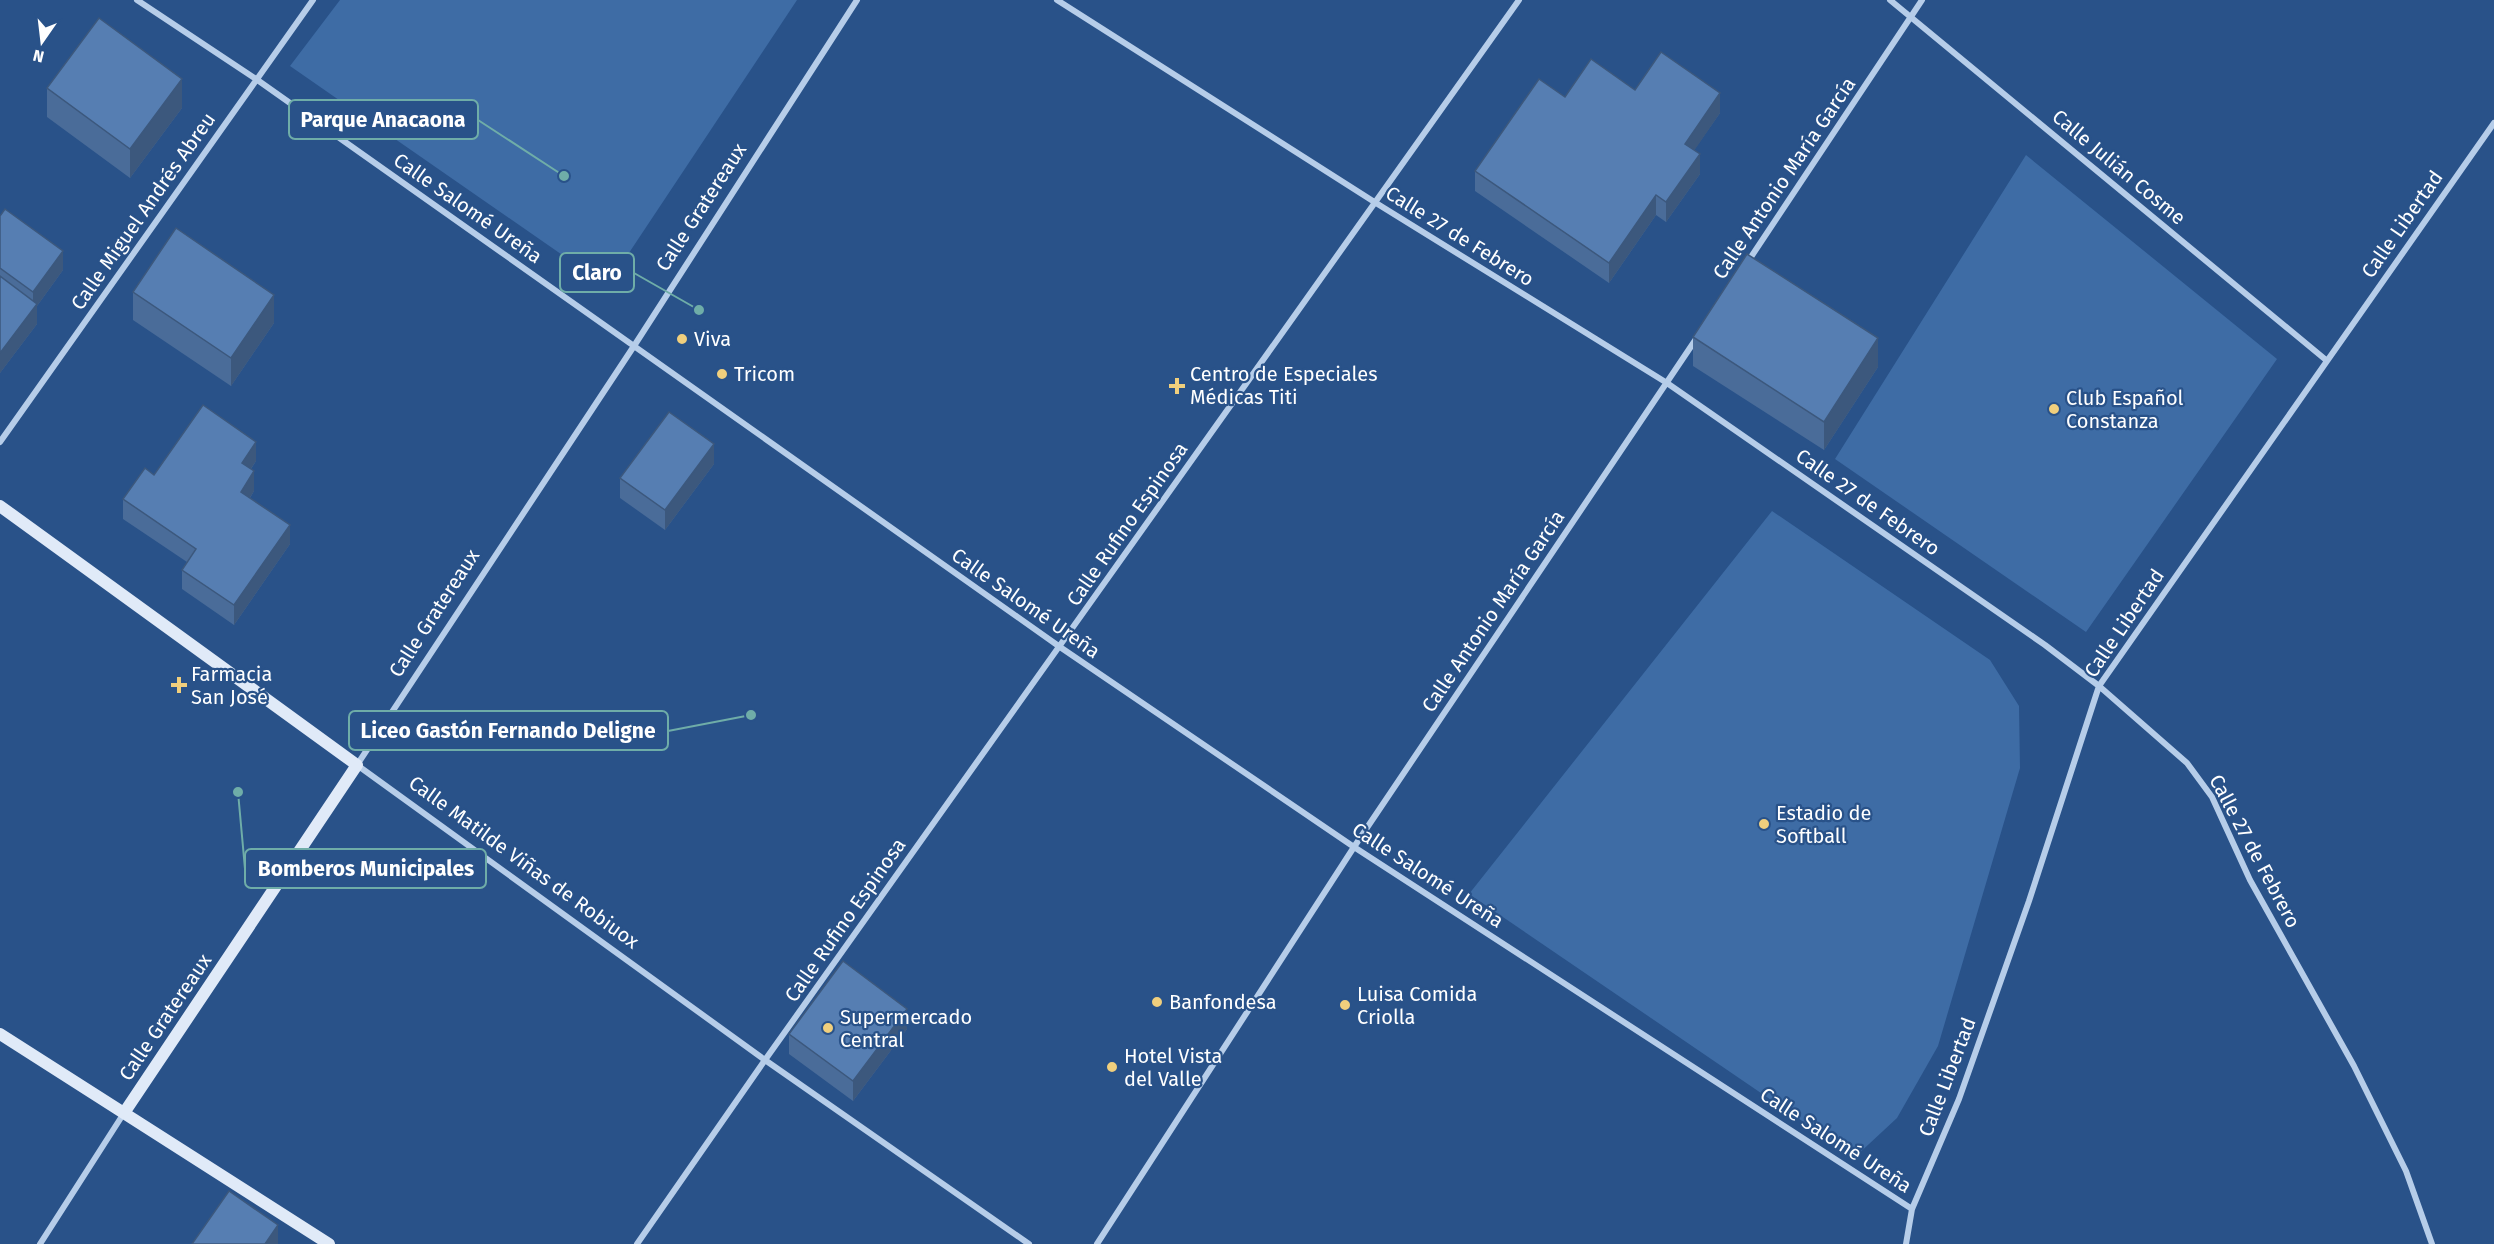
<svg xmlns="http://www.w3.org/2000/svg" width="2494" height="1244" font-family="'Fira Sans',sans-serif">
	<rect width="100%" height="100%" fill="#295289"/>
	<!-- green -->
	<path fill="#3e6ca5" d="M340,0H797L607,286L290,66Z
		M2026,155L2277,359L2086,632L1835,459Z
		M1772,511L1990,660L2019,706L2020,768L1938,1046L1897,1118L1855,1157L1469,894Z"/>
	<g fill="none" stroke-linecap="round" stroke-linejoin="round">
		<!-- minor -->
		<path stroke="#b6cde9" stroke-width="6" d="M137,0L256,79L1060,647L1354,847L1912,1209
			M857,0L634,346L357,765L765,1060L1029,1244
			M1057,0L1376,203L1667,383L2045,645L2099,686L2187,763L2212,797L2250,880L2354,1066L2406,1171L2432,1244
			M1890,0L2326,360
			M1747,263L1922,0
			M0,442L313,0
			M40,1244L124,1113
			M637,1244L765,1060L1519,0
			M1097,1244L1354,847L1696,339
			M1906,1244L1912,1209L1959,1099L2029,901L2099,686L2494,123"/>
		<!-- secondary -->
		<path stroke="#e0eaf8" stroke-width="12" d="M0,506L357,765L124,1113
			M0,1034L329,1244"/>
	</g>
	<!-- wall -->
	<path fill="#4a6c99" d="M47,88L182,108L130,178L47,117Z
		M1635,90L1720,113L1694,150L1700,174L1666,222L1656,215L1609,283L1475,191V171L1565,97Z
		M0,216L63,270L37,306V324L0,373Z
		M133,292L274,323L231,386L133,320Z
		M1693,337L1878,367L1824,450L1693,366Z
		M256,461L251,469L254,491L250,498L290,544L234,625L182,589V570L187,562L123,519V499L154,475Z
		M714,464L665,530L620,498V478Z
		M907,1029L853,1101L789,1054V1034Z"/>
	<!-- shaded-wall -->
	<path fill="#3c587d" d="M182,79V108L130,178V149Z
		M1720,93V113L1685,164V144Z
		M1700,154V174L1666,222V202Z
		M1656,195V215L1609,283V263Z
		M63,251V270L37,306V324L0,373V353L33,309V292Z
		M274,295V323L231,386V358Z
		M1878,338V367L1824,450V422Z
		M256,442V461L242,482V463Z
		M714,444V464L665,530V510Z
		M254,471V491L241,512V492Z
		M290,525V544L234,625V605Z
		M907,1009V1029L853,1101V1081Z
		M278,1225V1244H265Z"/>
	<!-- building -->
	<path fill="#567eb2" stroke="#3c587d" stroke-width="1.5" d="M99,18L182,79L130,149L47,88Z
		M1661,52L1720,93L1685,144L1700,154L1666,202L1656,195L1609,263L1475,171L1539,79L1565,97L1591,59L1635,90Z
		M5,209L63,251L33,292L0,268V216Z
		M176,228L274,295L231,358L133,292Z
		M1747,254L1878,338L1824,422L1693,337Z
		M0,276L37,304L0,353Z
		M203,405L256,442L242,463L254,471L241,492L290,525L234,605L182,570L196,549L123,499L145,468L154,475Z
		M669,412L714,444L665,510L620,478Z
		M843,961L907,1009L853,1081L789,1034Z
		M229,1191L278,1225L265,1244H192Z"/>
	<!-- markers -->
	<g fill="#f0cf7d" stroke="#295289" stroke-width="2">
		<circle cx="682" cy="339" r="6"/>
		<circle cx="722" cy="374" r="6"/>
		<path d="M1174 377h6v6h6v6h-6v6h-6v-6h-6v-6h6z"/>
		<circle cx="2054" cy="409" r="6"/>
		<path d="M176 676h6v6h6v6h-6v6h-6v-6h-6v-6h6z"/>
		<circle cx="1764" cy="824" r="6"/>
		<circle cx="1157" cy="1002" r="6"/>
		<circle cx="1345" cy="1005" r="6"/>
		<circle cx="828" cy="1028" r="6"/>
		<circle cx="1112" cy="1067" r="6"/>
	</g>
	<g text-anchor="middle" stroke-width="4.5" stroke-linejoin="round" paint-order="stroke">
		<!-- street labels -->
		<g font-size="20" fill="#fff" stroke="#295289">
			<text transform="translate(2119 167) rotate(40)" y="7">Calle Julián Cosme</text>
			<text transform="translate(1784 178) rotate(-56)" y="7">Calle Antonio María García</text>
			<text transform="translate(701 207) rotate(-57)" y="7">Calle Gratereaux</text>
			<text transform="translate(468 208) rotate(35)" y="7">Calle Salomé Ureña</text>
			<text transform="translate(143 211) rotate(-55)" y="7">Calle Miguel Andrés Abreu</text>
			<text transform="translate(2402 224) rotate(-55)" y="7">Calle Libertad</text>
			<text transform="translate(1460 236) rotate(32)" y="7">Calle 27 de Febrero</text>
			<text transform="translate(1868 502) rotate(35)" y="7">Calle 27 de Febrero</text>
			<text transform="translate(1127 524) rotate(-55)" y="7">Calle Rufino Espinosa</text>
			<text transform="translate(1026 603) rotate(35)" y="7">Calle Salomé Ureña</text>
			<text transform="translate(1493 611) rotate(-56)" y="7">Calle Antonio María García</text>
			<text transform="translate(434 613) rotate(-57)" y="7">Calle Gratereaux</text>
			<text transform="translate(2124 623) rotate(-56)" y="7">Calle Libertad</text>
			<text transform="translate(2255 851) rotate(62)" y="7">Calle 27 de Febrero</text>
			<text transform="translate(524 862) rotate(36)" y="7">Calle Matilde Viñas de Robiuox</text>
			<text transform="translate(1428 875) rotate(33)" y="7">Calle Salomé Ureña</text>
			<text transform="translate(845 920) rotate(-55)" y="7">Calle Rufino Espinosa</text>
			<text transform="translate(165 1017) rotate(-56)" y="7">Calle Gratereaux</text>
			<text transform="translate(1947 1077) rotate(-69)" y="7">Calle Libertad</text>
			<text transform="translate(1836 1140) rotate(33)" y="7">Calle Salomé Ureña</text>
		</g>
		<!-- poi labels -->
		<g font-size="20" fill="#fff" stroke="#295289" text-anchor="start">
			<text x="694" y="346">Viva</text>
			<text x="734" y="381">Tricom</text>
			<text x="1190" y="381">Centro de Especiales<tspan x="1190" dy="23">Médicas Titi</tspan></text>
			<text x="2066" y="405">Club Español<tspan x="2066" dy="23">Constanza</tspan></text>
			<text x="191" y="681">Farmacia<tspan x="191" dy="23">San José</tspan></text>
			<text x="1776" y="820">Estadio de<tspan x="1776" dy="23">Softball</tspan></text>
			<text x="1357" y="1001">Luisa Comida<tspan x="1357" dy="23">Criolla</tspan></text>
			<text x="1169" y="1009">Banfondesa</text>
			<text x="840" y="1024">Supermercado<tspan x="840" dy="23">Central</tspan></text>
			<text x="1124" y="1063">Hotel Vista<tspan x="1124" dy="23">del Valle</tspan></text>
		</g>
	</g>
	<!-- callouts -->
	<path fill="none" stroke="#6fada8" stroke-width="2" d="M564 176L478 120M699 310L634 273M751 715L668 731M238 792L245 869"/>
	<g fill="#6fada8" stroke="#295289" stroke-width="2">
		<circle cx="564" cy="176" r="6"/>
		<circle cx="699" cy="310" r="6"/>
		<circle cx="751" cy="715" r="6"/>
		<circle cx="238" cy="792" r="6"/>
	</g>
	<g fill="#295289" stroke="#6fada8" stroke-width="2">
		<rect x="289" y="100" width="189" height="39" rx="6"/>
		<rect x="560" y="253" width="74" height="39" rx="6"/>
		<rect x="349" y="711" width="319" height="39" rx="6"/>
		<rect x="245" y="849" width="241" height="39" rx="6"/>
	</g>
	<g font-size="21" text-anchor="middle" font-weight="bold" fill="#fff">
		<text x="383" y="127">Parque Anacaona</text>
		<text x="597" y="280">Claro</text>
		<text x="508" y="738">Liceo Gastón Fernando Deligne</text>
		<text x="366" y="876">Bomberos Municipales</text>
	</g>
	<!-- north arrow -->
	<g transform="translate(42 42) rotate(194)" stroke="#295289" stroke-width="4.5" paint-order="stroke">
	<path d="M0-4.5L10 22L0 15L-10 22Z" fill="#ffffff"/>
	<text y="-9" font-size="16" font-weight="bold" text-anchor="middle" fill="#ffffff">N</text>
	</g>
</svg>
